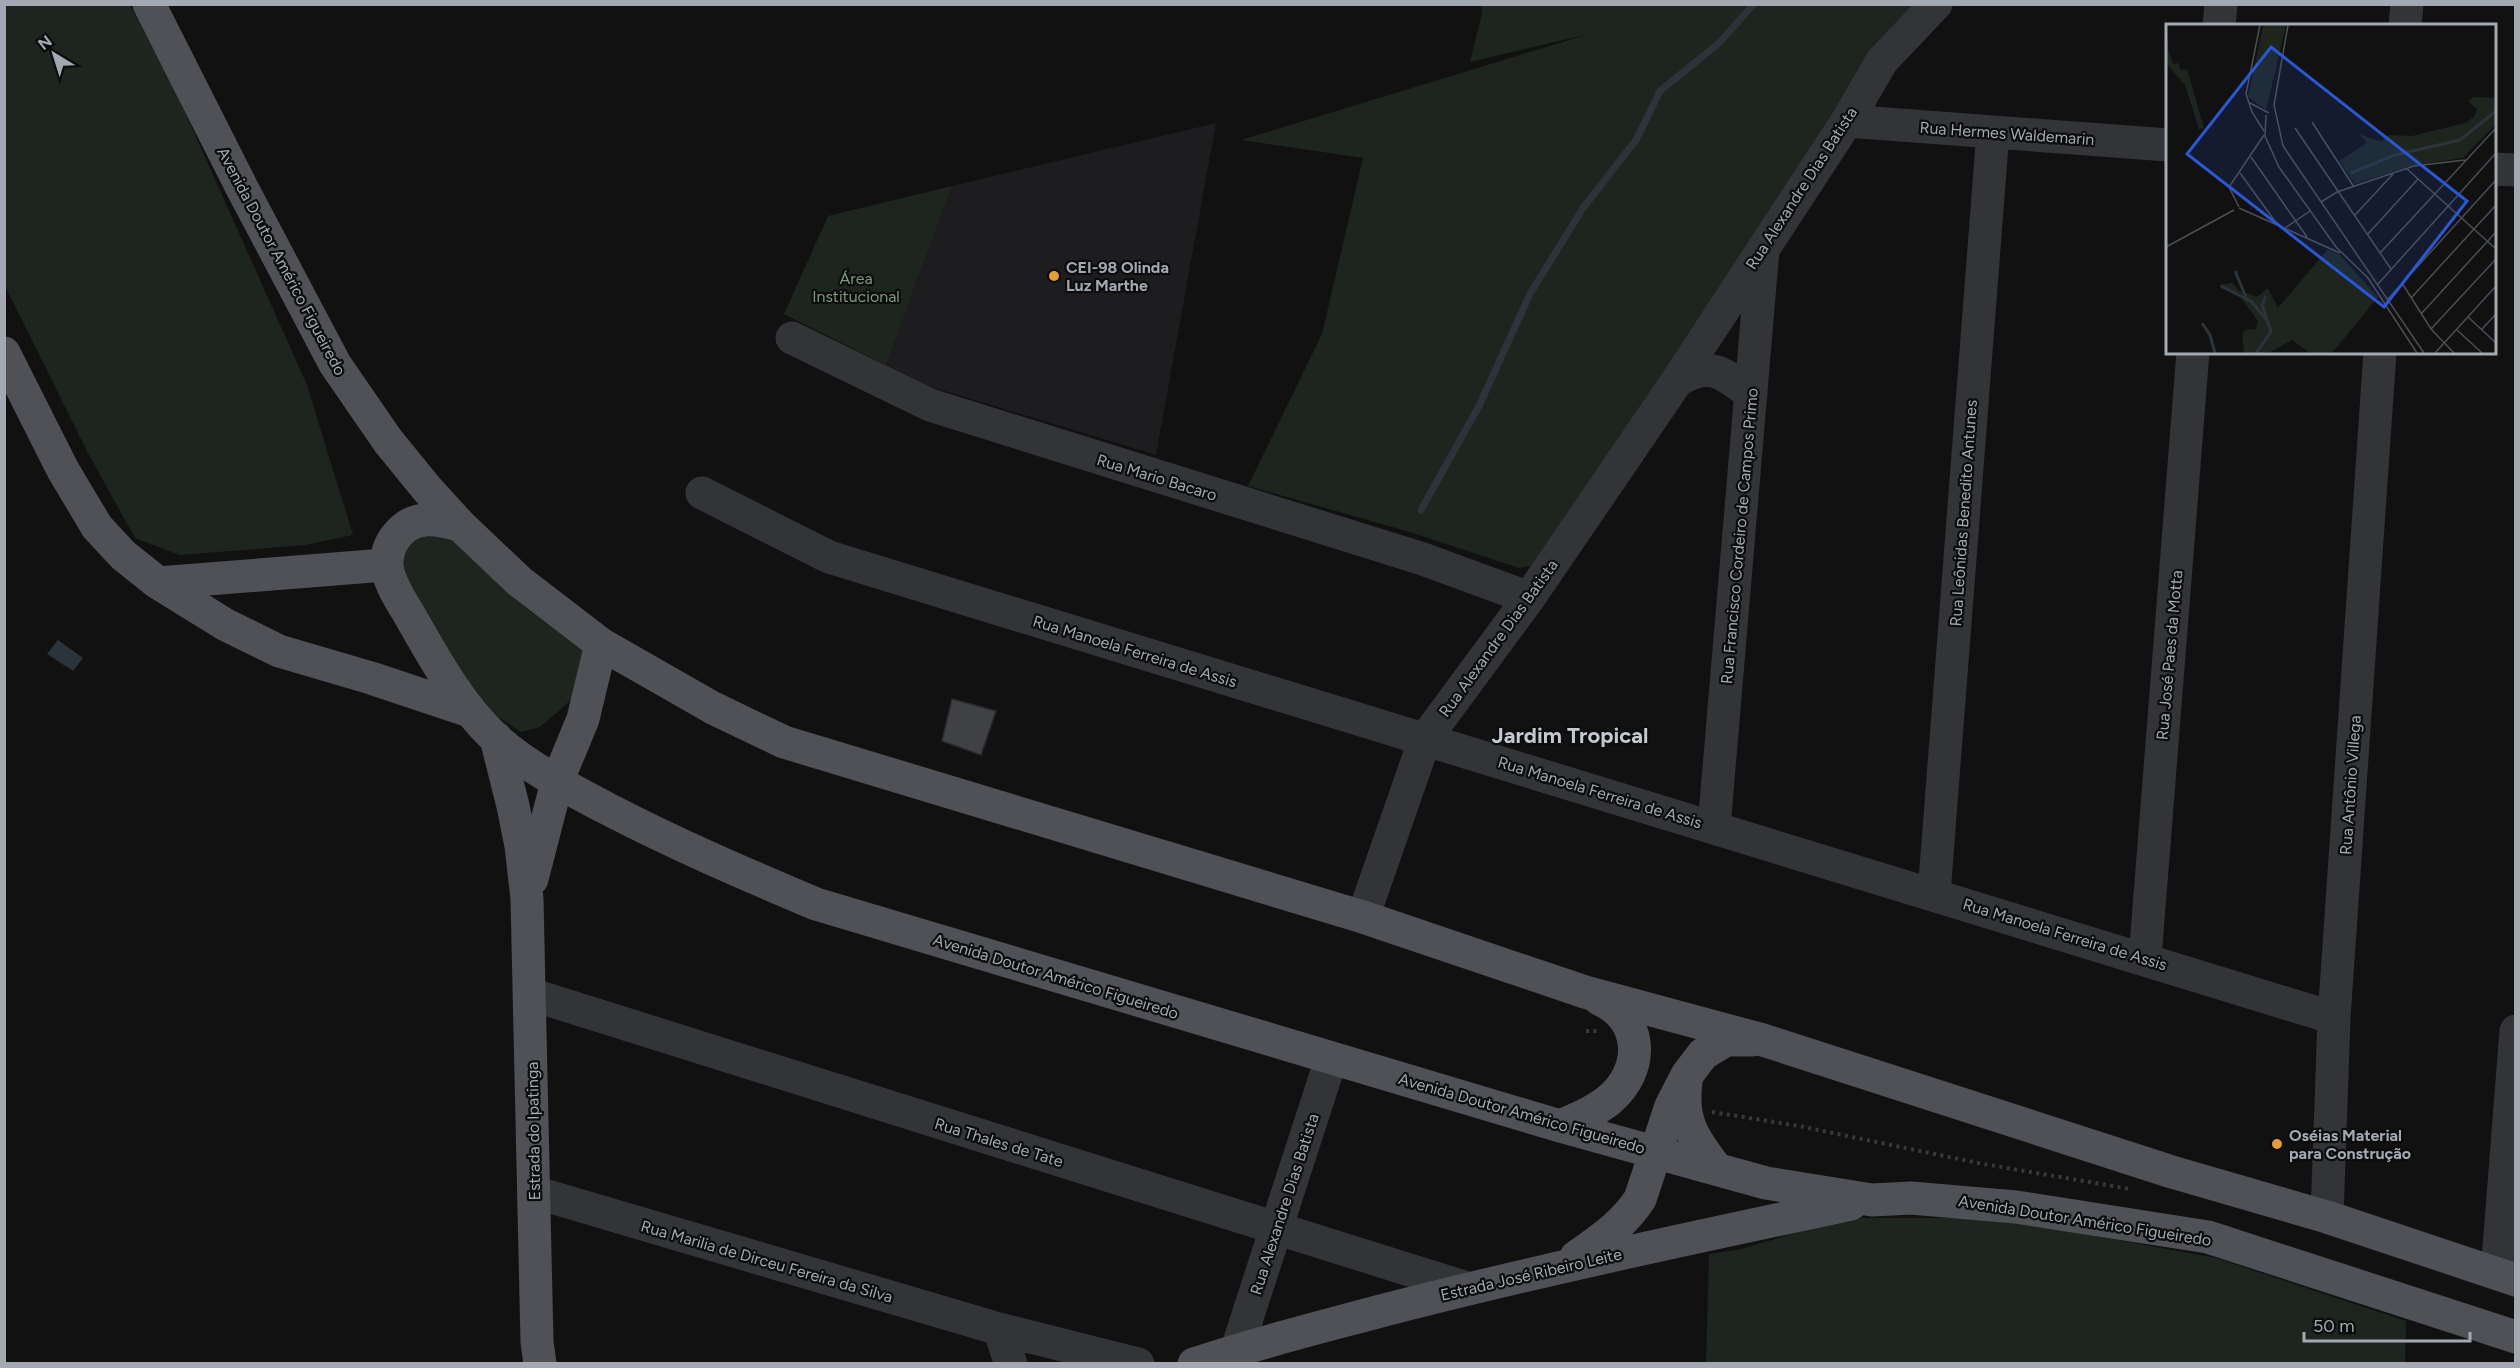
<svg xmlns="http://www.w3.org/2000/svg" width="2520" height="1368" font-family="Figtree,sans-serif">
	<rect width="100%" height="100%" fill="#111112"/>
	<!-- built -->
	<path fill="#1d1d1f" d="M1216,123L1156,455L925,385L886,365L952,186Z"/>
	<!-- green -->
	<path fill="#1e251e" d="M5,5H130L176,92L307,385L353,535L305,545L180,555L135,538L89,455L5,286Z
		M1481,5H1918L1531,566L1519,568L1410,532L1248,486L1322,334L1363,158L1241,140L1589,34L1470,62L1482,13Z
		M952,186L886,365L784,314L828,216Z
		M433,525L578,641L584,653L572,699L540,727L521,732L495,715L440,645L407,581L400,545Z
		M1846,1218H1998L2216,1258L2406,1321L2405,1363L1706,1364L1709,1254L1741,1249Z"/>
	<!-- water -->
	<path fill="#2b343a" d="M58,640L83,658L73,671L47,654Z"/>
	<g fill="none" stroke-linecap="round" stroke-linejoin="round">
		<!-- stream -->
		<path stroke="#2b343a" stroke-width="7" d="M1421,510L1479,406L1530,294L1583,208L1636,140L1660,91L1719,43L1754,4"/>
	</g>
	<!-- building -->
	<path fill="#404145" stroke="#2b2b2e" stroke-width="1.5" d="M952,699L996,711L981,755L942,741Z"/>
	<g fill="none" stroke-linecap="round" stroke-linejoin="round">
		<!-- path -->
		<path stroke="#383a3e" stroke-width="4" stroke-dasharray="3 4.5" stroke-linecap="butt" d="M1586,1031H1598
			M1712,1112L1799,1126L1978,1163L2130,1189"/>
		<!-- minor -->
		<path stroke="#323437" stroke-width="33" d="M2219,26L2221,4
			M2405,26L2407,4
			M1847,121L2168,145
			M2494,169L2516,170
			M792,338L930,405L1423,559L1529,598
			M1677,381C1709,360 1724,373 1751,394
			M702,493L829,557L2334,1018
			M1714,827L1763,249
			M1934,894L1993,132
			M1363,917L1425,739L1529,598L1677,381L1847,121L1882,61L1936,4
			M2145,958L2193,352
			M530,994L1467,1288
			M534,1192L999,1329L1138,1364
			M2327,1217L2334,1018L2380,352
			M2497,1273L2516,1031
			M999,1329L1011,1364
			M1237,1349L1331,1059"/>
		<!-- major -->
		<path stroke="#4f5156" stroke-width="33" d="M149,4L242,188L335,364L388,441L428,490L460,525L519,581L601,644L713,708L784,742L1363,917L1585,992L1763,1040L2172,1172L2327,1217L2516,1280
			M4,353L63,470L97,527L123,555L158,583L226,625L279,651L371,678L470,711
			M460,525C438,519 415,514 398,534C374,562 394,589 410,616C434,658 459,704 495,738C527,767 568,788 606,808C675,844 745,874 816,904L1560,1126L1766,1183L1872,1200L1911,1198L2016,1207L2208,1237L2516,1337
			M158,583L385,565
			M496,738L513,806L521,846L527,899L537,1342L540,1364
			M532,879L557,782L583,719L601,644
			M1686,1082C1681,1121 1693,1138 1716,1168
			M1560,1126C1577,1119 1594,1112 1609,1100C1645,1070 1644,1019 1599,999
			M1576,1257C1600,1240 1623,1225 1640,1199L1671,1106L1687,1075L1703,1054L1726,1040H1752
			M1194,1364C1253,1344 1313,1329 1373,1313C1531,1272 1691,1238 1851,1204"/>
	</g>
	<!-- markers -->
	<g fill="#e59d37" stroke="#0c0c0d" stroke-width="2">
		<circle cx="1054" cy="276" r="6"/>
		<circle cx="2277" cy="1144" r="6"/>
	</g>
	<g text-anchor="middle" stroke-width="4.5" stroke-linejoin="round" paint-order="stroke">
		<!-- street labels -->
		<g font-size="16" fill="#a3a9b2" stroke="#0c0c0d">
			<text transform="translate(2007 133) rotate(4)" y="6">Rua Hermes Waldemarin</text>
			<text transform="translate(1801 188) rotate(-57)" y="6">Rua Alexandre Dias Batista</text>
			<text transform="translate(282 261) rotate(62)" y="6">Avenida Doutor Américo Figueiredo</text>
			<text transform="translate(1157 477) rotate(17)" y="6">Rua Mario Bacaro</text>
			<text transform="translate(1963 513) rotate(-86)" y="6">Rua Leônidas Benedito Antunes</text>
			<text transform="translate(1739 536) rotate(-85)" y="6">Rua Francisco Cordeiro de Campos Primo</text>
			<text transform="translate(1498 638) rotate(-54)" y="6">Rua Alexandre Dias Batista</text>
			<text transform="translate(1135 651) rotate(17)" y="6">Rua Manoela Ferreira de Assis</text>
			<text transform="translate(2169 655) rotate(-85)" y="6">Rua José Paes da Motta</text>
			<text transform="translate(2350 785) rotate(-86)" y="6">Rua Antônio Villega</text>
			<text transform="translate(1600 792) rotate(17)" y="6">Rua Manoela Ferreira de Assis</text>
			<text transform="translate(2065 934) rotate(17)" y="6">Rua Manoela Ferreira de Assis</text>
			<text transform="translate(1056 976) rotate(17)" y="6">Avenida Doutor Américo Figueiredo</text>
			<text transform="translate(1522 1113) rotate(16)" y="6">Avenida Doutor Américo Figueiredo</text>
			<text transform="translate(533 1131) rotate(-91)" y="6">Estrada do Ipatinga</text>
			<text transform="translate(999 1142) rotate(17)" y="6">Rua Thales de Tate</text>
			<text transform="translate(1284 1204) rotate(-72)" y="6">Rua Alexandre Dias Batista</text>
			<text transform="translate(2085 1220) rotate(9)" y="6">Avenida Doutor Américo Figueiredo</text>
			<text transform="translate(767 1261) rotate(16)" y="6">Rua Marilia de Dirceu Fereira da Silva</text>
			<text transform="translate(1531 1274) rotate(-13)" y="6">Estrada José Ribeiro Leite</text>
		</g>
		<!-- poi labels -->
		<g font-size="16" font-weight="bold" fill="#a3a9b2" stroke="#0c0c0d" text-anchor="start">
			<text x="1066" y="273">CEI-98 Olinda<tspan x="1066" dy="18">Luz Marthe</tspan></text>
			<text x="2289" y="1141">Oséias Material<tspan x="2289" dy="18">para Construção</tspan></text>
		</g>
		<!-- park labels -->
		<g font-size="16" fill="#7c9c7b" stroke="#0c0c0d">
			<text x="856" y="284">Área<tspan x="856" dy="18">Institucional</tspan></text>
		</g>
		<!-- district labels -->
		<g font-size="22" font-weight="bold" fill="#c4c8cf" stroke="#0c0c0d">
			<text x="1570" y="743">Jardim Tropical</text>
		</g>
	</g>
	<!-- overview -->
	<g transform="translate(2166 24)">
		<rect width="330" height="330" fill="#111112"/>
		<path d="M97,1H120L100,86L82,73ZM3,16L1,22L7,40L12,39L15,46L21,45L38,104L33,105L19,61L0,39V17ZM307,73L330,74V100L297,134L248,141L189,160L173,137L201,119L193,110L215,118L222,111L246,112L299,99L308,93L311,85L302,77ZM162,225L174,231L212,273L166,329H144L126,316L102,329H78L76,311L79,306L90,305L92,297L73,271L53,261L67,259L72,266L91,273L102,264L112,284Z" fill="#1e251e"/>
		<path fill="none" stroke="#2b343a" stroke-width="3" d="M185,149L229,131L294,116L330,87M69,247L80,273M55,262L86,278L102,298L105,308L90,329M100,272L96,281L101,296M36,299L44,311L49,329"/>
		<path fill="none" stroke="#4b4e52" stroke-width="1.5" d="M94,1L80,70L86,88L98,107M122,1L108,81L117,122L258,329M82,78L103,89M100,91L99,112L113,143L170,223L202,254L251,329M146,98L188,163M129,104L225,245M85,133L141,213M241,145L330,225M74,149L111,200M155,178L171,168L248,142L299,136M73,183L63,163L98,111M73,184L174,229M188,192L227,150M119,204L144,187M201,211L252,155M0,223L68,186M214,229L330,104M236,259L265,305L288,329M212,260L330,129M245,274L330,181M222,275L330,156M255,290L330,208M302,293L330,319M265,305L330,235M316,305L330,290M291,306L316,329M269,329L330,262"/>
		<path fill="#2a57d4" fill-opacity="0.15" stroke="#2a57d4" stroke-width="3" d="M105,23L301,177L218,283L21,130Z"/>
		<rect width="330" height="330" fill="none" stroke="#a3a9b2" stroke-width="3"/>
	</g>
	<!-- border -->
	<rect width="2520" height="1368" fill="none" stroke="#a3a9b2" stroke-width="12"/>
	<!-- north arrow -->
	<g transform="translate(54 54) rotate(322)" stroke="#0c0c0d" stroke-width="4.5" paint-order="stroke">
	<path d="M0-4.5L10 22L0 15L-10 22Z" fill="#a3a9b2"/>
	<text y="-9" font-size="16" font-weight="bold" text-anchor="middle" fill="#a3a9b2">N</text>
	</g>
	<!-- scale -->
	<path d="M2304 1332v9h166v-9" fill="none" stroke="#a3a9b2" stroke-width="3"/>
	<text x="2313" y="1332" font-size="18" fill="#a3a9b2" stroke="#0c0c0d" stroke-width="4.5" paint-order="stroke">50 m</text>
</svg>
